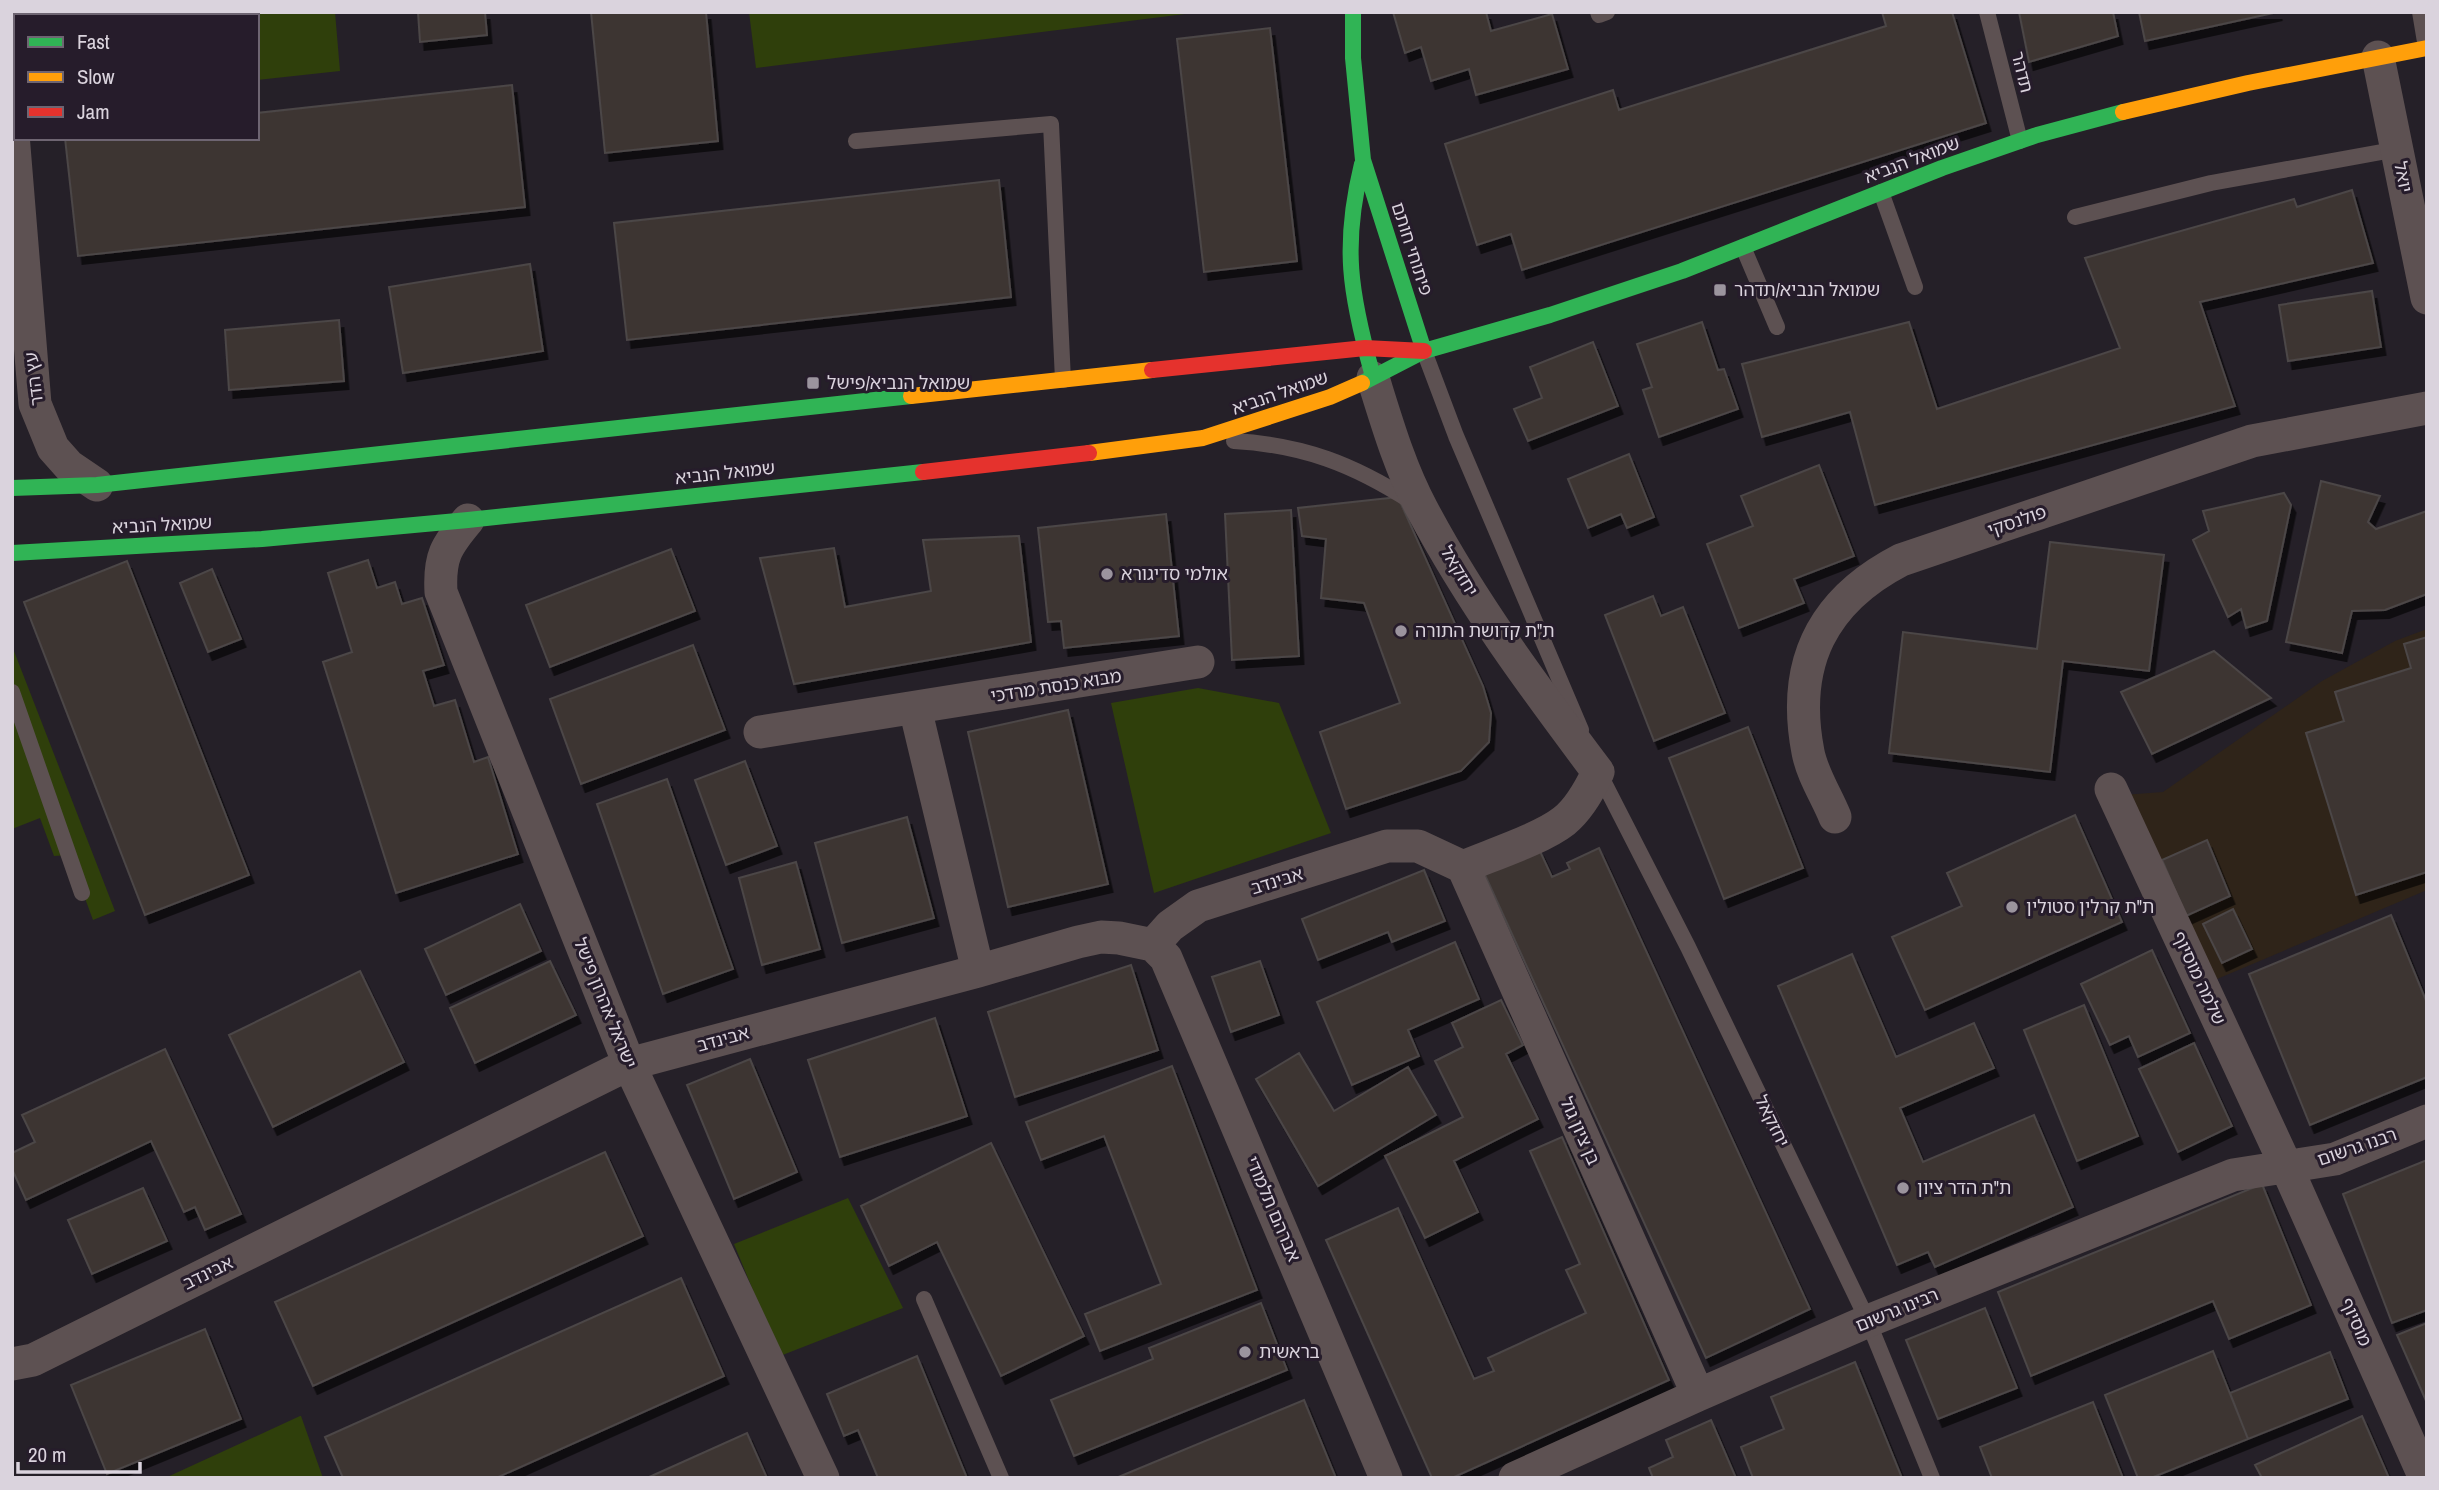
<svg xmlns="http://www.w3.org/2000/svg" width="2439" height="1490" font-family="'Archivo Narrow','Noto Sans Hebrew',sans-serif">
	<defs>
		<filter id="shadow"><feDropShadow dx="4.5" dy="8" stdDeviation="0" flood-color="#0009"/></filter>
	</defs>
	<rect width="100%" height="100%" fill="#252028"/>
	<!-- education -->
	<path fill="#2f2419" d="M2427,629V890L2210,982L2123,795L2163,792L2322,681L2395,641Z"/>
	<!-- green -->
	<path fill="#2f3f0b" d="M138,12H335L340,71L257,80V16H138Z
		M749,12H1201L756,68Z
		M12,646L115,911L93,920L69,855L54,856L40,818L12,829Z
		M1198,688L1279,703L1331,833L1154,893L1111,703Z
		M848,1198L903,1308L780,1356L734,1244Z
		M301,1416L323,1478H165L300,1416Z"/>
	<!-- building -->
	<path fill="#3e3633" stroke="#4c4647" stroke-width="2" filter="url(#shadow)" d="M418,12H485L487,35L420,42Z
		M591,12H706L718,141L605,153Z
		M1393,12H1486L1491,31L1552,14L1568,69L1476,95L1469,69L1431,81L1421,47L1405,53Z
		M1882,12H1952L1986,123L1522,270L1511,234L1477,245L1445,144L1613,90L1619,110L1886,26Z
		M2019,12H2113L2118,36L2029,62Z
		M2139,12H2278L2145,41Z
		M1270,28L1297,261L1204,272L1177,39Z
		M512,85L525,207L78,256L65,138H257V113Z
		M999,180L1011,297L627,340L614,223Z
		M2352,190L2373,263L2200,302L2235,406L1875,505L1850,412L1762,437L1742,364L1909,322L1937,409L2120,348L2085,258L2294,199L2297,207Z
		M530,264L543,351L403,373L389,287Z
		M2372,291L2381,347L2288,361L2279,305Z
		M339,320L344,381L229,390L225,330Z
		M1702,322L1718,370L1724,369L1738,409L1659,437L1643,390L1652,387L1637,344Z
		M1593,342L1618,406L1528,441L1514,409L1542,398L1530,367Z
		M1629,454L1654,517L1627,528L1621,514L1588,528L1568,479Z
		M1819,465L1854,556L1794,579L1804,603L1739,628L1707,544L1753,526L1741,496Z
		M2321,481L2380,496L2368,522L2376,529L2427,511V594L2385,610L2352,611L2342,653L2286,642Z
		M2284,493L2291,505L2267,621L2246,628L2241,609L2228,617L2193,540L2209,531L2203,511Z
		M1398,497L1483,686L1491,713L1489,742L1461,771L1346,809L1320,732L1400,703L1364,603L1321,598L1326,539L1302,536L1298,508Z
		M1291,510L1299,656L1232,660L1225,514Z
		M1166,514L1179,636L1064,648L1061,621L1048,622L1038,528Z
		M1019,536L1031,642L794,684L760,558L834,548L845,607L931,591L923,540Z
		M2050,542L2164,555L2149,671L2063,661L2050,772L1889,753L1903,632L2037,649Z
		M671,549L695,611L550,667L526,605Z
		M368,560L377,588L395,582L402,604L422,598L444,665L423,671L434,706L455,700L474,762L488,757L518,854L396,893L323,662L352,652L328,573Z
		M127,561L249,875L145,915L24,602Z
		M212,569L241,639L208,652L180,583Z
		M1653,596L1661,616L1683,607L1725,713L1654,741L1605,615Z
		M2427,637V872L2356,895L2306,733L2344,721L2335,692L2411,668L2404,644Z
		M693,645L725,730L581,784L550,699Z
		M2214,651L2271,698L2152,754L2121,692Z
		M1068,710L1108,884L1008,907L968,732Z
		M1748,727L1803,868L1724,899L1669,758Z
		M745,761L777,846L726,865L695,780Z
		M667,779L733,969L663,994L597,804Z
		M2075,815L2122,922L1925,1010L1892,937L1962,906L1947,873Z
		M907,817L934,918L842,943L815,843Z
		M2207,840L2230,896L2186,916L2162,860Z
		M1599,848L1810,1309L1706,1358L1484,873L1539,849L1552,877L1570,869L1567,863Z
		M796,862L820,949L762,965L739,878Z
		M1424,870L1445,921L1392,942L1388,932L1318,960L1302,919Z
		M520,904L541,951L446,995L425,949Z
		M2233,909L2252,949L2222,963L2203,924Z
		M2391,915L2427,1003V1077L2310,1125L2249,974Z
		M1455,942L1479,999L1408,1030L1419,1056L1352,1085L1317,1002Z
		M2152,950L2190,1033L2138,1057L2129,1036L2110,1045L2081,984Z
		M1852,954L1896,1057L1974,1023L1994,1068L1900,1108L1923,1162L2034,1115L2073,1207L1935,1267L1928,1252L1897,1265L1778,986Z
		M550,961L576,1015L475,1063L450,1008Z
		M1260,961L1279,1015L1231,1032L1212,977Z
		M1131,965L1158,1050L1015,1097L988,1012Z
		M360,971L404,1062L273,1127L229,1035Z
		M1501,1000L1523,1045L1506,1054L1538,1119L1454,1161L1478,1212L1425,1238L1385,1156L1463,1117L1435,1061L1463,1047L1452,1023Z
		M2084,1005L2138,1136L2077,1161L2024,1030Z
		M935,1018L967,1116L840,1157L808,1060Z
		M2194,1043L2232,1126L2178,1152L2139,1069Z
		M165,1049L241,1214L205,1230L195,1207L184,1212L151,1141L26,1200L12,1169V1153L35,1142L22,1115Z
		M1299,1053L1334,1111L1408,1067L1436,1115L1318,1186L1256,1079Z
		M750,1059L797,1172L734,1199L687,1085Z
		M1172,1066L1257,1290L1100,1351L1085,1314L1161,1284L1104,1136L1041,1160L1026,1122Z
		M1562,1137L1669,1380L1452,1478H1432L1326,1240L1398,1208L1474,1379L1494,1371L1488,1358L1586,1313L1566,1270L1580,1264L1530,1151Z
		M991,1143L1084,1336L1001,1376L937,1242L889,1266L861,1206Z
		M605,1152L643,1236L313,1386L275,1302Z
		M2427,1160V1310L2392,1323L2343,1194Z
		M2262,1184L2311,1305L2229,1339L2213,1301L2031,1376L1998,1292Z
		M143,1188L167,1241L92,1274L68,1220Z
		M681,1278L724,1376L496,1478H343L325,1437Z
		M1261,1303L1287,1370L1074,1456L1051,1400L1153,1359L1149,1348Z
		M1985,1308L2017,1388L1938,1419L1906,1340Z
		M2427,1323V1403L2397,1335Z
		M205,1329L241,1419L107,1474L71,1385Z
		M2213,1351L2248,1439L2151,1478H2138L2105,1395Z
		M2330,1352L2348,1399L2248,1439L2230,1393Z
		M917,1356L967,1478H878L858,1430L844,1436L827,1394Z
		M1855,1362L1902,1478H1753L1741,1447L1784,1429L1771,1397Z
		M1304,1400L1336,1478H1116Z
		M2093,1402L2123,1478H1992L1980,1447Z
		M2362,1416L2389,1478H2262L2255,1465Z
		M1711,1420L1736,1478H1653L1649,1468L1673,1457L1666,1440Z
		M747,1433L767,1478H647Z"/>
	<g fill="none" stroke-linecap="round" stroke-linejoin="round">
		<!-- lane -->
		<path stroke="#5d5152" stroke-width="16" d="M106,12V16
			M1598,12L1599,15L1607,12
			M1987,12L2020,141
			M2420,12L2426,48
			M12,81L16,80
			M856,141L1051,124L1063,380
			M1881,192L1915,287
			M2075,217L2211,183L2398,149
			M1743,247L1777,327
			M1424,351L1456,436L1581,730
			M1234,441C1303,445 1353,464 1412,502
			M12,692L82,893
			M1599,773L1688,947L1868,1321L1932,1478
			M924,1299L1001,1478"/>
		<!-- street -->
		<path stroke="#5d5152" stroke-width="33" d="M2378,57L2427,298
			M12,122L35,404L53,448L69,466L97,485
			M1373,378C1387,423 1400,468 1422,509C1471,602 1535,688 1598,772C1590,789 1579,809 1564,821C1541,839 1491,855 1463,867
			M468,520C446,546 439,557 441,592L629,1064L823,1478
			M915,708L978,971
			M760,732L1198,662
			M2111,789L2286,1166L2425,1478
			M1835,817C1827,797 1812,774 1808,752C1791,664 1822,601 1901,560L2252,441L2427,408
			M1463,867L1698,1395
			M1153,945L1166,958L1386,1478
			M1153,945L1170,926L1198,906L1387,846H1418L1463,867
			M12,1364L33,1360L629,1064L978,971L1078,942L1101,937L1119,938L1153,945
			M1515,1478L1698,1395L1868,1321L2233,1175L2335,1159L2427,1121"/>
		<!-- fast -->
		<path stroke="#30b455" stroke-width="16" d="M1353,12V58L1363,160L1424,351
			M1362,164C1342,246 1350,293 1372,373
			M1362,383L1424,351L1550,315L1682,271L1942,168L2037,135L2123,112
			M12,488L97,485L911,396
			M12,553L262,539L468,520L923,472"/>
		<!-- slow -->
		<path stroke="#ff9f0a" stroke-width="16" d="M2123,112L2248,83L2427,48
			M911,396L1152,370
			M1089,453L1203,438L1330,397L1362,383"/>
		<!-- jam -->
		<path stroke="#e5322d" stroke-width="16" d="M1152,370L1365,348L1424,351
			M923,472L1089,453"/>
	</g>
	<!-- markers -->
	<g fill="#9b949e" stroke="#261c2b" stroke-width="2.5">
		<rect x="1713" y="283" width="14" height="14" rx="3.5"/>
		<rect x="806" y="376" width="14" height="14" rx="3.5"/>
		<circle cx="1107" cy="574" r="7"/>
		<circle cx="1401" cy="631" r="7"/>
		<circle cx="2012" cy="907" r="7"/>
		<circle cx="1903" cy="1188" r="7"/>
		<circle cx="1245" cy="1352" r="7"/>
	</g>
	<g text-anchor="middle" stroke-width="6" stroke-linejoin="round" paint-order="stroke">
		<!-- street labels -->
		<g font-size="18" fill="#dad3dd" stroke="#261c2b">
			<text transform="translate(2022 72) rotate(76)" y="6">תדהר</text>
			<text transform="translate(1912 160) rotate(-21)" y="6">שמואל הנביא</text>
			<text transform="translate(2403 177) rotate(79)" y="6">יואל</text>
			<text transform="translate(1412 249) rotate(72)" y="6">פיתוחי חותם</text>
			<text transform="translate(34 379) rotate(-97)" y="6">עץ הדר</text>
			<text transform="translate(1280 393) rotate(-19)" y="6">שמואל הנביא</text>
			<text transform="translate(725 473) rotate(-6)" y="6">שמואל הנביא</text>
			<text transform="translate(2017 521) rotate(-19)" y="6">פולנסקי</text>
			<text transform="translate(162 525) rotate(-3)" y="6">שמואל הנביא</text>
			<text transform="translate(1459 571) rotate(59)" y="6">יחזקאל</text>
			<text transform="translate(1056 686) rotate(-9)" y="6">מבוא כנסת מרדכי</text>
			<text transform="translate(1277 881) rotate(-17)" y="6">אבינדב</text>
			<text transform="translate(2199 978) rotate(65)" y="6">שלמה מוסיוף</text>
			<text transform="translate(605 1003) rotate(68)" y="6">ישראל אהרון פישל</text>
			<text transform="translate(723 1039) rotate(-15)" y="6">אבינדב</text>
			<text transform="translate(1772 1121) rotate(64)" y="6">יחזקאל</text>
			<text transform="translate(1580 1131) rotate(66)" y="6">בן ציון גול</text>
			<text transform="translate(2357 1147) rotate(-19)" y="6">רבנו גרשום</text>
			<text transform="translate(1273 1209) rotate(67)" y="6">אברהם תלמודי</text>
			<text transform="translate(208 1273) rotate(-26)" y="6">אבינדב</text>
			<text transform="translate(1897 1310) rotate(-22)" y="6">רבינו גרשום</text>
			<text transform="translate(2356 1322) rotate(66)" y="6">מוסיוף</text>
		</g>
		<!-- poi labels -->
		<g font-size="18" fill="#dad3dd" stroke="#261c2b" text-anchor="start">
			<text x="1734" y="296">שמואל הנביא/תדהר</text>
			<text x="827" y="389">שמואל הנביא/פישל</text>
			<text x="1121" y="580">אולמי סדיגורא</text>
			<text x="1415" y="637">ת"ת קדושת התורה</text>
			<text x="2026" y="913">ת"ת קרלין סטולין</text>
			<text x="1917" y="1194">ת"ת הדר ציון</text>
			<text x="1259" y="1358">בראשית</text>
		</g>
	</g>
	<!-- border -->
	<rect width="2439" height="1490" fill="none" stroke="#dad3dd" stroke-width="28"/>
	<!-- legend -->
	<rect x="14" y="14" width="245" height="126" fill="#261c2b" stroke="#6e6572" stroke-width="2"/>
	<rect x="28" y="37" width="35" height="10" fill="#30b455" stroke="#6e6572" stroke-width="2"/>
	<text x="77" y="49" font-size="21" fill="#dad3dd">Fast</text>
	<rect x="28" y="72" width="35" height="10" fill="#ff9f0a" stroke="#6e6572" stroke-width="2"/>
	<text x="77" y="84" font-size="21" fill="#dad3dd">Slow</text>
	<rect x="28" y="107" width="35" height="10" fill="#e5322d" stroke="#6e6572" stroke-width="2"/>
	<text x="77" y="119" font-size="21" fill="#dad3dd">Jam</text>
	<!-- scale -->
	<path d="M18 1462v10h122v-10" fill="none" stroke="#dad3dd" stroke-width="3.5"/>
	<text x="28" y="1462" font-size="21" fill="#dad3dd" stroke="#261c2b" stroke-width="5" paint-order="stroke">20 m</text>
</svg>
